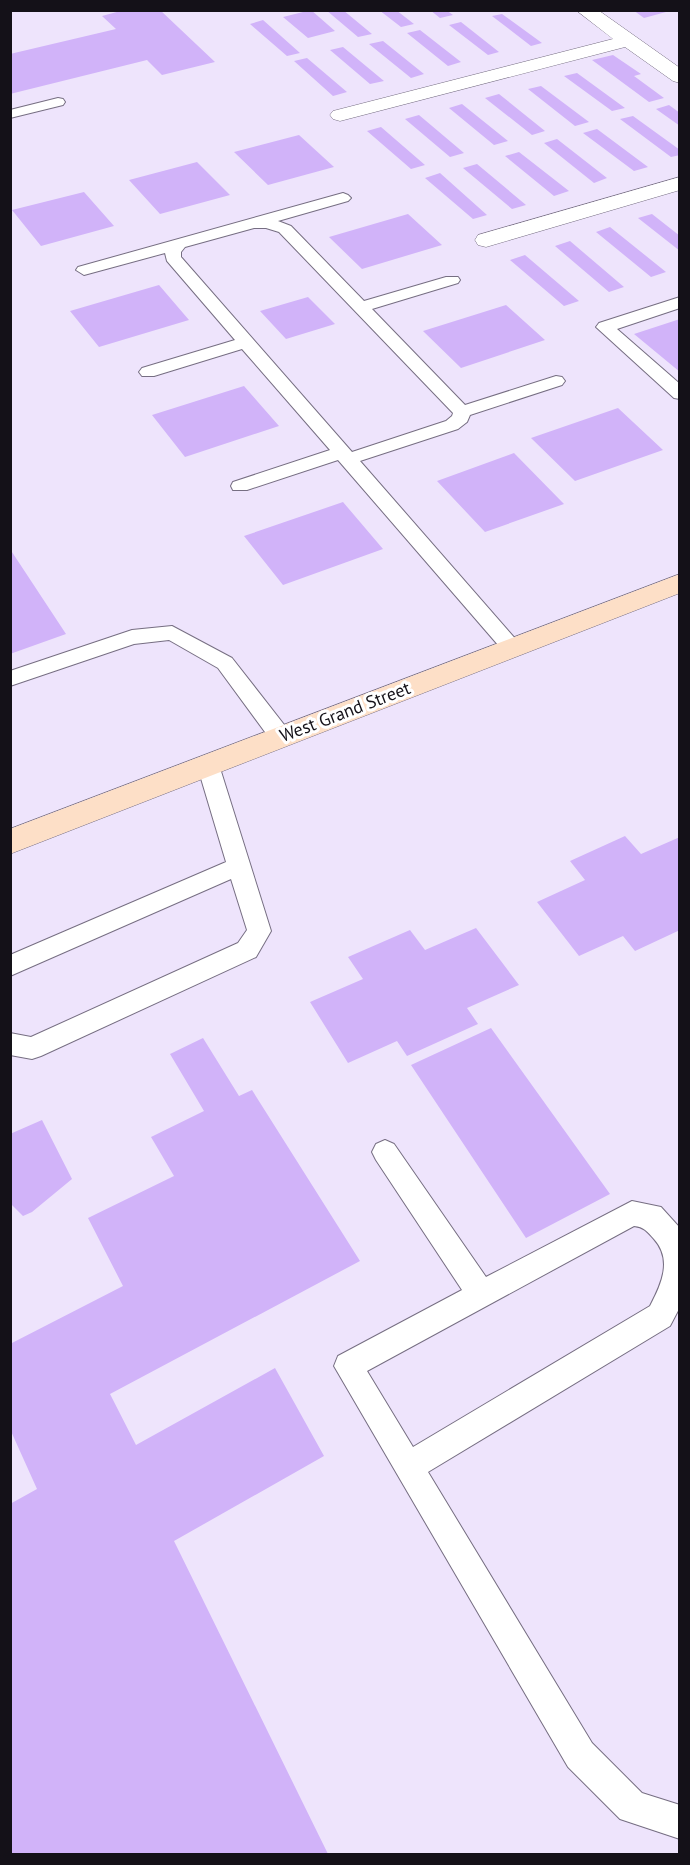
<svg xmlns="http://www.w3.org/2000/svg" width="690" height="1865" font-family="'PT Sans',sans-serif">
	<rect width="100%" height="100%" fill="#eee4fc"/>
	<!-- building -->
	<path fill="#d1b3f9" d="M124,10H160L215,62L162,75L147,60L10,94V54L116,29L102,16Z
		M311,10L335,31L308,38L283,17Z
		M326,10H343L372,34L358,37Z
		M379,10H396L414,24L401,27Z
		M430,10H446L453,15L440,18Z
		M633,10H664L666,12L644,18Z
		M502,14L542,43L531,46L492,16Z
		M263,20L300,53L287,56L250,24Z
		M461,22L499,52L488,55L449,25Z
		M420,30L461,62L448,66L407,33Z
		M383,41L424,74L411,78L369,44Z
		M343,47L384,81L370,84L330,50Z
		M613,55L641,74L634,76L664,98L649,102L592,60Z
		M307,58L347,92L333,96L294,61Z
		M577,73L625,108L612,111L564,76Z
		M541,86L589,122L575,126L528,89Z
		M499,94L545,131L532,135L485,98Z
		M462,104L508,141L494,145L449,108Z
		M669,105L680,113V126L656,109Z
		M419,115L464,153L450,157L405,119Z
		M633,116L680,150V155L671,157L620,119Z
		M381,127L425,165L411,169L367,131Z
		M597,129L648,167L634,171L583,133Z
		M299,135L334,167L268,185L234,152Z
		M557,139L607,178L594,183L544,143Z
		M519,152L569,191L554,196L505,156Z
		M197,162L230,195L160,214L129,180Z
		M477,164L526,205L512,209L463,168Z
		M440,173L487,215L473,219L425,178Z
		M84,192L114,226L41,246L12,210Z
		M408,214L442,245L362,269L329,237Z
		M652,214L680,236V251L638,218Z
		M610,227L666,272L651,277L596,232Z
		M570,241L624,287L609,292L555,246Z
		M525,255L579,301L564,306L510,260Z
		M159,285L189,320L99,347L70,311Z
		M308,297L335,324L286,339L260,311Z
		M506,305L545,340L461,368L423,331Z
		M680,319V372L634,334Z
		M244,386L279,426L185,457L152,415Z
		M618,408L663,450L575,481L531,438Z
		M514,453L564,504L485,532L437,481Z
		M343,502L383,549L283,585L244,536Z
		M10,549L66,634L10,654Z
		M625,836L641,854L680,837V930L635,951L623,936L579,956L537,902L585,880L570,861Z
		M476,928L519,985L467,1008L478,1024L407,1056L397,1041L348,1063L310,1002L363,979L348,957L410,930L425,950Z
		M491,1028L610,1194L526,1238L411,1065Z
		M203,1038L239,1096L252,1090L360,1261L110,1394L136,1445L275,1368L324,1456L174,1541L328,1854H10V1504L37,1489L10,1429V1344L123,1286L88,1218L174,1176L151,1137L204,1111L170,1054Z
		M42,1120L72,1179L32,1212L23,1216L10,1203V1134Z"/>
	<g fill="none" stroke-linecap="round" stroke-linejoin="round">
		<defs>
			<path id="lane" d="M58,98L63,99L65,102L63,105L10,118V110Z
				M343,193L348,195L351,198L348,201L278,221L291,226L364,301L446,277H458L460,280L458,283L372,309L465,405L556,376L562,377L565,381L562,385L470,415L467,422L458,429L360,461L519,643L522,648L519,653L512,655L505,653L338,460L247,490H233L231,486L233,482L330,450L242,349L154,376H142L139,372L142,368L235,340L167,261L165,253L84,275L76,270L78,267ZM254,228H266L279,232L453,413L452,416L446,421L352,452L181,257V252L185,247Z
				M680,297V308L617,329L680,384V399L674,398L596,327L599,323Z
				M172,626L232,658L289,731L292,737L289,743L281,745L273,743L218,668L169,640L134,644L10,686V671L132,630Z
				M208,757L216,759L219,765L271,931L256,957L41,1056L32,1059L10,1055V1033L31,1037L238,943L247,930L231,879L10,976V955L226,862L197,765L200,759Z
				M385,1140L394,1144L486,1277L632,1201L661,1207L680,1228V1307L670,1326L428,1472L592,1743L642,1793L680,1805V1839L620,1819L568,1767L334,1366L338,1356L462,1290L376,1160L372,1152L376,1144ZM634,1226C644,1227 647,1231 654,1239C673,1260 661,1285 650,1306L413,1447L367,1371Z"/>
			<path id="street" d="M576,10H598L680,68V83L673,81L625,47L340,121L333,119L330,115L333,111L613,39Z
				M680,177V190L486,247L478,245L475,240L478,235Z"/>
			<path id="secondary" d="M680,574V593L10,854V829Z"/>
		</defs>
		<!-- lane casing -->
		<use href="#lane" stroke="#766e82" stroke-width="2"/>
		<!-- street casing -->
		<use href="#street" stroke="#766e82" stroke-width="1"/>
		<!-- secondary casing -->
		<use href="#secondary" stroke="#766e82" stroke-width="1"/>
		<!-- lane -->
		<use href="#lane" fill="#fff" fill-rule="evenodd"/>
		<!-- street -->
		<use href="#street" fill="#fff" fill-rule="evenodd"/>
		<!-- secondary -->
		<use href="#secondary" fill="#fddfc7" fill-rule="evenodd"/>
	</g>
	<g text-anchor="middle" stroke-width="6" stroke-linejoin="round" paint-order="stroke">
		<!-- street labels -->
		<g font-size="18" fill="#141118" stroke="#fff">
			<text transform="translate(345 712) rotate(-21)" y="6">West Grand Street</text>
		</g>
	</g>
	<!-- border -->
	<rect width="690" height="1865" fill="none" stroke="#141118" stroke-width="24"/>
</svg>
